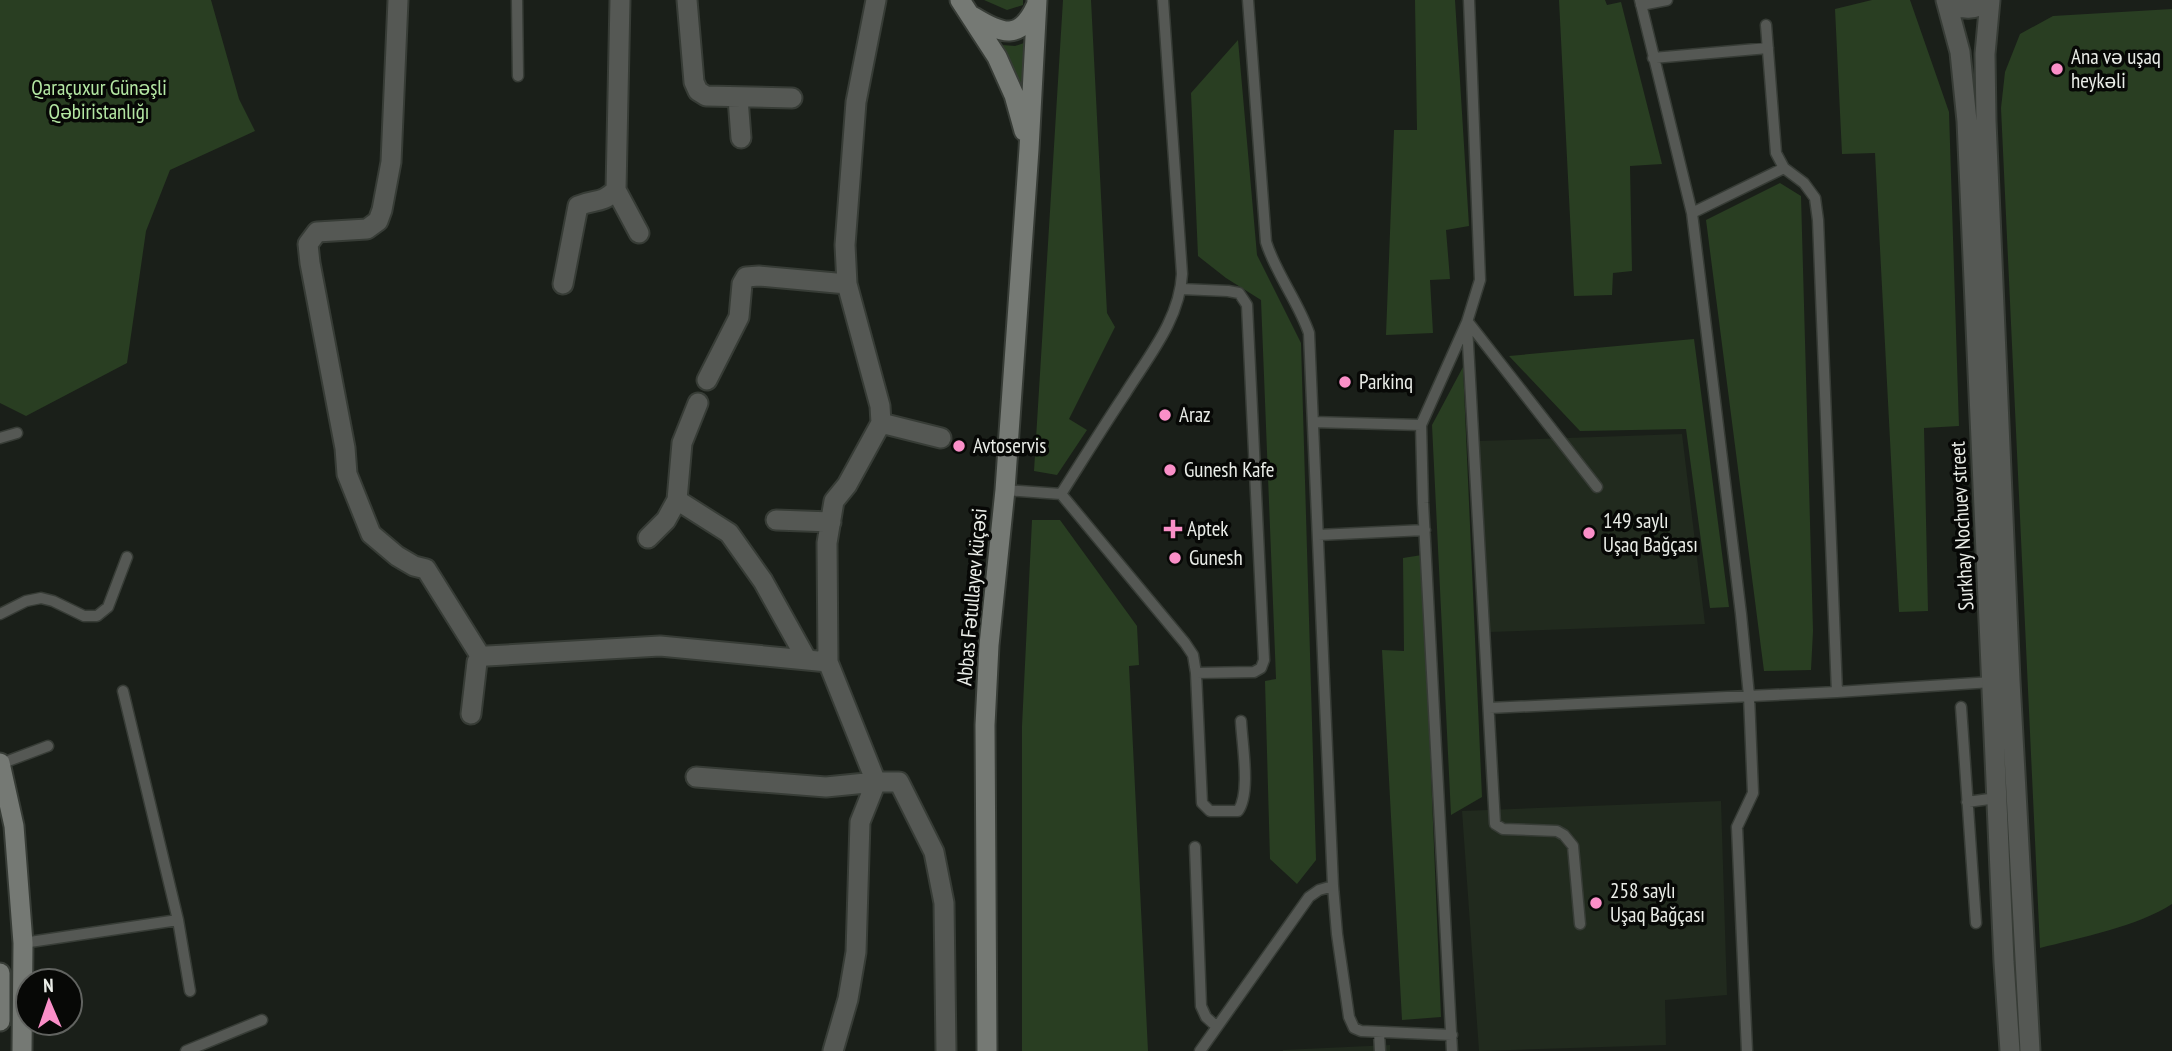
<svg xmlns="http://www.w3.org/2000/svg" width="2172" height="1051" font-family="'PT Sans Narrow',sans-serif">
	<rect width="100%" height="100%" fill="#1a1f19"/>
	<!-- built -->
	<path fill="#212a1e" d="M1682,434L1705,624L1490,632L1479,441Z
		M1721,801L1727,995L1665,1000L1666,1045L1479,1051L1462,811Z
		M1390,1045V1051H1283V1050Z"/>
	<!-- green -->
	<path fill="#293e22" d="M0,0H211L239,99L255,131L170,170L146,231L127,363L26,416L0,403Z
		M984,0H1023V5L1007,10Z
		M1063,0H1091L1107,313L1115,327L1069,419L1087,430L1057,475L1034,471Z
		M1415,0H1455L1469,226L1446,230L1450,279L1430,280L1433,333L1386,335L1394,130H1417Z
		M1559,0H1605L1607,5L1621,2L1662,164L1630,166L1632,271L1613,273L1612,295L1574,296Z
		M1872,0H1910L1949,112L1959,426L1924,428L1928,611L1899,612L1875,153L1842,154L1835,9Z
		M2172,9V904C2139,926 2079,938 2040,948L2001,108L2005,72L2020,34L2053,16Z
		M1238,40L1257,255L1301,343L1316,860L1297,884L1270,859L1265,681L1276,679L1261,300L1226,278L1198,256L1191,93Z
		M1024,43V92L1002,45L1015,46Z
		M1780,183L1801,196L1813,631L1811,670L1764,671L1706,220Z
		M1694,339L1729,607L1710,608L1686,429L1580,431L1509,356Z
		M1463,367L1482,797L1451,815L1432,425Z
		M1032,520H1060L1137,626L1139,665L1129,666L1148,1051H1022V726Z
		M1422,555L1441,1017L1402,1020L1382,650L1404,651L1403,558Z"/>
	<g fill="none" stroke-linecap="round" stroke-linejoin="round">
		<defs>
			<path id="service" d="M517,0L518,76
				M1640,0L1692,213L1741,614L1749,696L1753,793L1737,827L1747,1051
				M1641,5L1667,0
				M1766,25L1776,153L1784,168L1804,183L1815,198L1818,220L1837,692
				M1653,58L1768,48
				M1692,213L1784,168
				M1181,289L1228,291L1239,293L1247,305L1264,660L1261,668L1254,672L1196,673
				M1468,322L1597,487
				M1467,326L1495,824L1503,829L1557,831L1564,835L1573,846L1580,924
				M1313,422L1421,425
				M0,438L17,433
				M1005,490L1061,494C1082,461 1103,427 1125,394C1148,357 1180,319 1182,274L1163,0
				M1061,494L1185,643L1193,655L1196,673L1202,803L1210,811H1238C1251,793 1242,744 1241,721
				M1318,535L1425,530
				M0,614L26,601L41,598L53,601L84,616H97L108,607L127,557
				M1961,707L1976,923
				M1489,708L1837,692L1992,682
				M0,764L48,746
				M1967,802L1997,798
				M1195,847L1201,1006L1206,1017L1217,1027
				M1333,886L1337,934L1349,1017L1354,1028L1361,1031L1452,1035
				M178,920L190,991
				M23,943L178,920L123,691
				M1379,1032L1380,1051
				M186,1051L262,1020
				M1200,1051L1309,897L1319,890L1333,886L1309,333C1298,301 1276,274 1266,242L1248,0
				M1452,1051L1423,503L1421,425L1467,322L1480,280L1469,0"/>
			<path id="minor" d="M398,0L391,162L382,210L378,221L367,229L317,232L308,244L310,263L345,448L347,474L371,534L397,556L414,566L426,569L481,657
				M687,0L694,82L698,91L706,96L792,98
				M876,0L856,102L845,245L847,284L880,406L881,423L847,485L834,501L827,543L828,662L876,782H899L934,852L944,903L946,1051
				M738,98L741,138
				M616,190L639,233
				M563,284L578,206C596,198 600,205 616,190L620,0
				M707,380L739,317L742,284L746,277L759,276L847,284
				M881,423L941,438
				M677,500L729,533L763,581L807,660
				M776,520L831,522
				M648,538L666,520L677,500L682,443L698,403
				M471,714L477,662L481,657L487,656L660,646L828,662
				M696,777L826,787L876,782L860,822L856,952L848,999L833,1051"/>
			<path id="tertiary" d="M1946,0L1960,52L1967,121L2004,962L2010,1051
				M1948,0C1961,12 1976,10 1990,0
				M1990,0L1985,54L1986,121L2010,681L2030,1051"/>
			<path id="secondary" d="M960,0L997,57L1014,95L1024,131
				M974,17C1002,34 1020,41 1036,6
				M0,763L14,826L23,943L22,1051
				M0,973V1021
				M987,1051L985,725L989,645L1005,490L1029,149L1037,0"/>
		</defs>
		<!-- service casing -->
		<use href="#service" stroke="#373c36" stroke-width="13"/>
		<!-- minor casing -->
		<use href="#minor" stroke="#373c36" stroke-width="23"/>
		<!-- tertiary casing -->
		<use href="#tertiary" stroke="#373c36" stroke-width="23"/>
		<!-- secondary casing -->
		<use href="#secondary" stroke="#373c36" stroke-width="23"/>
		<!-- service -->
		<use href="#service" stroke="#555854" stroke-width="10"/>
		<!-- minor -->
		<use href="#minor" stroke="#555854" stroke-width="19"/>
		<!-- tertiary -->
		<use href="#tertiary" stroke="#555854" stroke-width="19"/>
		<!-- secondary -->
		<use href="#secondary" stroke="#757974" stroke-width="19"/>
	</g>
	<!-- markers -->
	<g fill="#fa8fc8" stroke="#070806" stroke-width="2.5">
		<circle cx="2057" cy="69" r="7"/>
		<circle cx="1345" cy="382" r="7"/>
		<circle cx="1165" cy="415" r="7"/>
		<circle cx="959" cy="446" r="7"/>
		<circle cx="1170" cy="470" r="7"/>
		<path d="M1169.5 518.5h7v7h7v7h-7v7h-7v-7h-7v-7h7z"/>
		<circle cx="1589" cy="533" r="7"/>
		<circle cx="1175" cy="558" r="7"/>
		<circle cx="1596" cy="903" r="7"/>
	</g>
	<g text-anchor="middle" stroke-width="7" stroke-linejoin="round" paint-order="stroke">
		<!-- poi labels -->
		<g font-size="21" fill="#e9ece7" stroke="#070806" text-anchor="start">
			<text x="2071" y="64">Ana və uşaq<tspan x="2071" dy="24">heykəli</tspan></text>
			<text x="1359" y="389">Parkinq</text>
			<text x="1179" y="422">Araz</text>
			<text x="973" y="453">Avtoservis</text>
			<text x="1184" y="477">Gunesh Kafe</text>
			<text x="1603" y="528">149 saylı<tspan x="1603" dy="24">Uşaq Bağçası</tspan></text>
			<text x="1187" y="536">Aptek</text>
			<text x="1189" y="565">Gunesh</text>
			<text x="1610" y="898">258 saylı<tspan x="1610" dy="24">Uşaq Bağçası</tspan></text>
		</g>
		<!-- park labels -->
		<g font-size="21" fill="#b4e7a3" stroke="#070806">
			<text x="99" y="95">Qaraçuxur Günəşli<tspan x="99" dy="24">Qəbiristanlığı</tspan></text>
		</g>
		<!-- street labels -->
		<g font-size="21" fill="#e9ece7" stroke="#070806">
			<text transform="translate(1962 526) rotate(-93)" y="7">Surkhay Nochuev street</text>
			<text transform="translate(972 597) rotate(-85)" y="7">Abbas Fətullayev küçəsi</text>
		</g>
	</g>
	<!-- north arrow -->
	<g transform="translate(49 1002) rotate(358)"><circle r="33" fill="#070806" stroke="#616360" stroke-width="2"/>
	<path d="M0-5L12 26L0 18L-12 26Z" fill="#fa8fc8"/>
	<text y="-10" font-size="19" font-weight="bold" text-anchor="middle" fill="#e9ece7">N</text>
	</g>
</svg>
